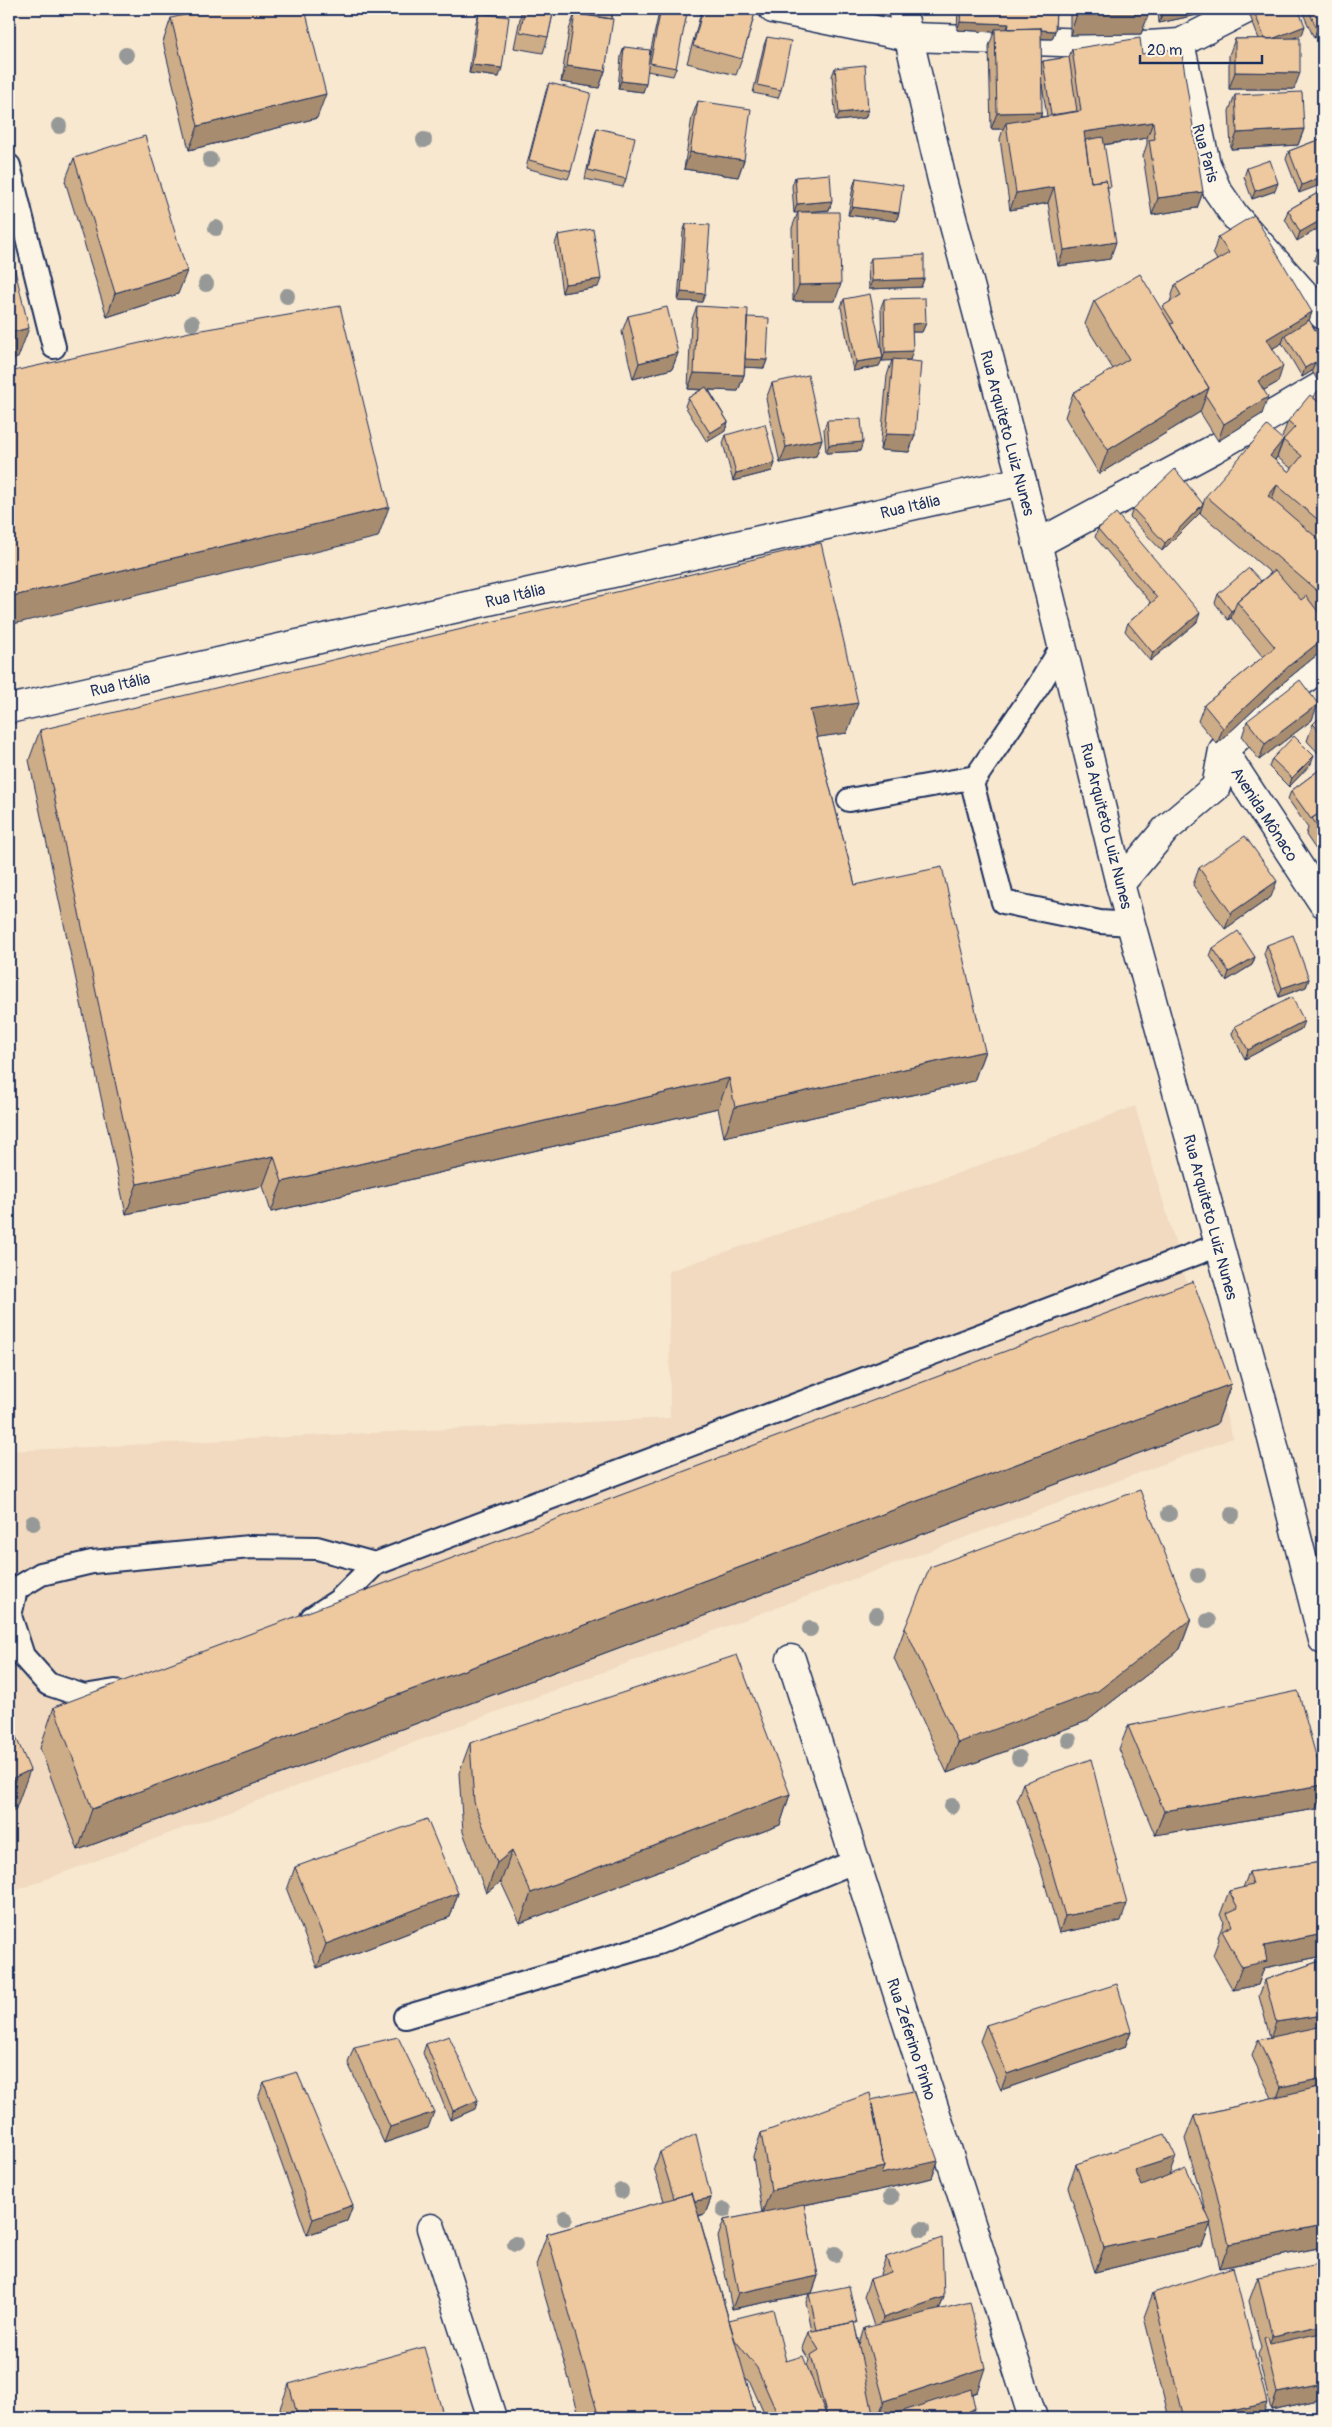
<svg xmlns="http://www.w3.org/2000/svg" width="1332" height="2427" font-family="Pangolin,sans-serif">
	<rect width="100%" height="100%" fill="#f8e8d0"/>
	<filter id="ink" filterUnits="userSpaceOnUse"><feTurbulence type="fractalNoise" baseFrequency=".02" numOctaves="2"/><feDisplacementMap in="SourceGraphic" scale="10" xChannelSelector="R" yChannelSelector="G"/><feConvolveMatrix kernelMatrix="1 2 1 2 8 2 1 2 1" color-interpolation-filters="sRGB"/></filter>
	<g filter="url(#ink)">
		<!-- built -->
		<path fill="#f1dabf" d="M1135,1106L1233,1438L9,1893V1451L670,1418L669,1271L961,1172Z"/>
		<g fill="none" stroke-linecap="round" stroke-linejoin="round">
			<defs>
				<path id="lane" d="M9,166L54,347
					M971,779L1003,902L1100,922L1131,924
					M849,800L976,777L1039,685L1063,645
					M312,1618L338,1601L375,1564L1219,1245
					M115,1691L84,1696L48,1684L23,1656L10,1616L16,1589L41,1574L92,1562L250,1547L317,1548L375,1564
					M405,2017L658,1943L856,1861"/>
				<path id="street" d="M773,9L910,37L1148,45L1180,43L1247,9
					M1180,43L1206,164L1217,190L1235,216L1323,315
					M1037,544L1214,449L1323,385
					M9,709L1022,481
					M1223,750L1323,903
					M1120,884L1166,829L1216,787L1223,750L1323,663
					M791,1659L1033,2418
					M431,2228L492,2418"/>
				<path id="secondary" d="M902,9L942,180L1022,481L1120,884L1266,1415L1323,1640"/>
			</defs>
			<!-- lane casing -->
			<use href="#lane" stroke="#1b2f5e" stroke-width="26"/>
			<!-- street casing -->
			<use href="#street" stroke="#1b2f5e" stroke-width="31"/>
			<!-- secondary casing -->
			<use href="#secondary" stroke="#1b2f5e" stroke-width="31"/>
			<!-- lane -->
			<use href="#lane" stroke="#fcf5e5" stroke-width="22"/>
			<!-- street -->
			<use href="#street" stroke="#fcf5e5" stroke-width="28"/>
			<!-- secondary -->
			<use href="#secondary" stroke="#fcf5e5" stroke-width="28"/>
		</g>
		<!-- trees -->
		<g fill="#969997">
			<circle cx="126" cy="55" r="8"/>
			<circle cx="59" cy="126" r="8"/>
			<circle cx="424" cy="140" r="8"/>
			<circle cx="210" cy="160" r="8"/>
			<circle cx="216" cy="228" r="8"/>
			<circle cx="206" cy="284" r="8"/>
			<circle cx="287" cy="296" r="8"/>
			<circle cx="192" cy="323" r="8"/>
			<circle cx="1169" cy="1514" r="8"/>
			<circle cx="1232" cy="1515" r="8"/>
			<circle cx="33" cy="1523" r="8"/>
			<circle cx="1198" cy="1575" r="8"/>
			<circle cx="876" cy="1615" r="8"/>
			<circle cx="1208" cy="1621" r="8"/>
			<circle cx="810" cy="1629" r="8"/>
			<circle cx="1069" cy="1740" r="8"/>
			<circle cx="1019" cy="1758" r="8"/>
			<circle cx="952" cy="1806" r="8"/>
			<circle cx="621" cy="2191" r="8"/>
			<circle cx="891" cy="2197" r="8"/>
			<circle cx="724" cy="2210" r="8"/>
			<circle cx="565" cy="2218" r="8"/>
			<circle cx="922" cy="2229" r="8"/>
			<circle cx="515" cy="2244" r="8"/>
			<circle cx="835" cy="2254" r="8"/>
		</g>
		<!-- wall -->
		<path fill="#cdac88" stroke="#1b2f5e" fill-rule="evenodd" d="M522,9H554L548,37L543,53L514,48Z
			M582,9H613L605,71L599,88L561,82L569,30L575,13L581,14Z
			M661,9L676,68L673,76L647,71L643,92L618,89L621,56L624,47L648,63L658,17Z
			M702,9H756L742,59L736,75L687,63Z
			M958,9H1056L1055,31L1052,39H1041V64L1043,61L1069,57L1072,49L1142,54L1203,192L1197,208L1152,215L1143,156L1147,144V138L1104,145L1108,193L1110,259L1058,266L1048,203L1010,210L1000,139L1003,129H991L989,46L994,32L957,30ZM1042,84L1047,116L1041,117Z
			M1070,9H1150L1141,34L1070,35Z
			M1158,9H1225L1159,23Z
			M1253,9H1298L1302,35L1292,39L1294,89H1229V55L1235,39H1259L1250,16Z
			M1301,9H1323V34L1314,38Z
			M479,13L499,77L469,73L476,22Z
			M171,18L317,118L189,150L163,42Z
			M767,37L781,90L778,98L753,93L764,45Z
			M835,68L868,110L865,118L836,121L832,76Z
			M549,83L571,171L568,179L526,168L546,91Z
			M1235,95L1304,129L1298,145L1231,149L1229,111Z
			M698,101L744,160L738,177L684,169L692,117Z
			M597,128L626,179L623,187L585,179L594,137Z
			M1323,138L1299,193L1286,159L1289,151Z
			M74,158L178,294L107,317L65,181Z
			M1247,168L1275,191L1252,199L1244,177Z
			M795,177L832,201L829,210L802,212L835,301H793L792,228L798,212L794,213L792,186Z
			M856,178L899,213L896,221L848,215L853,187Z
			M1323,190L1297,241L1285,219L1288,210Z
			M686,224L702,302L678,301L683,232Z
			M558,235L598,287L562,293L555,244Z
			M1218,237L1312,312L1309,320L1323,343V381L1319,383L1312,371L1302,377L1282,343L1273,348L1278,382L1264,390L1262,414L1218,441L1200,412L1099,474L1065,417L1073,393L1113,369L1085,324L1094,301L1162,310L1163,306L1170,302L1175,285L1217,260L1213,253Z
			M1323,246V271L1314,260L1317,251Z
			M871,258L924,279L921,287L869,289L868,266Z
			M844,299L882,355L881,307L884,299L926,323L922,332H912L910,360H899L915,435L909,452L880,450L887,376L892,360L882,361V359L879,366L853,371L841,307Z
			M697,306L767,360L764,368L745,367L744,375L738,391L709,390L728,422L725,431L707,442L685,406L688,398L701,390L688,389L691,322Z
			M628,316L678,353L672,369L633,379L622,332Z
			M772,383L822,439L816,456L780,463L766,399Z
			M1323,385V540L1322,541L1323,543V650L1284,682L1217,744L1198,721L1204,705L1263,657L1231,618L1228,620L1215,603L1218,594L1261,581L1271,573L1200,513L1162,551L1130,517L1133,509L1203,504L1206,496L1277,457L1275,460L1289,472L1292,469L1277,457L1284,439L1282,437L1288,421L1313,397Z
			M827,420L860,451L826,453L824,429Z
			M726,435L775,463L772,471L733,481L723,443Z
			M1098,529L1197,622L1150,661L1125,631L1128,623L1151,603L1095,537Z
			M1323,714V758L1307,741L1313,724Z
			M1312,720L1259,760L1242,737L1247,721Z
			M40,730L847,733L817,737L855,885L985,1051L974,1081L724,1137L718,1108L271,1212L263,1186L126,1214L29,760Z
			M1272,759L1311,764L1289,787L1269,767Z
			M1323,767V860L1306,835L1308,828L1288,799L1291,791Z
			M1199,868L1271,897L1225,929L1193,885Z
			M1267,945L1309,979L1306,987L1279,997L1264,954Z
			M1213,948L1255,957L1252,965L1226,981L1210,956Z
			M1235,1026L1301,1029L1245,1059L1232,1034Z
			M1231,1384L1217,1424L78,1850L40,1748L54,1707Z
			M1191,1619L1180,1649L1087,1721L947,1773L894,1658L905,1628Z
			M1128,1726L1316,1809L1155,1835L1119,1749Z
			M470,1743L790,1794L780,1825L520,1923L501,1882L486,1893L463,1832L459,1773Z
			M1023,1783L1121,1921L1059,1933L1040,1867L1017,1799Z
			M1323,1862V1956L1264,1968L1258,1985L1233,1990L1213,1955L1219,1939L1218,1937L1224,1922L1220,1915L1229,1891L1243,1888L1249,1872Z
			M295,1867L458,1893L450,1917L317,1968L287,1890Z
			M1323,1960V2247L1220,2268L1210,2224L1202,2246L1095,2272L1068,2187L1076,2164L1208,2218L1185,2139L1194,2116L1272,2098L1252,2056L1258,2040L1270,2037L1259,1996L1265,1980Z
			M986,2025L1131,2031L1125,2047L1001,2090L980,2041Z
			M426,2044L475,2109L450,2120L423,2053Z
			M354,2047L428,2128L384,2143L348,2063Z
			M264,2082L353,2205L347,2221L307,2235L258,2098Z
			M871,2100L938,2161L932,2178L875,2191L804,2205L818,2276L812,2293L732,2309L718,2237L724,2220L762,2213L753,2157L761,2133Z
			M660,2152L711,2198L705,2214L699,2216L729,2320L786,2361L807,2366L809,2360L802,2348L808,2332L812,2331L806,2302L809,2294L855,2327L859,2344L864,2328L874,2326L864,2296L870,2279L881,2276L880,2274L886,2257L944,2297L939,2310L977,2392L972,2394L971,2418H874L873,2414L871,2418H766L751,2384L745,2377L757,2418H580L536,2265L547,2234L664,2201L654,2168Z
			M1258,2277L1323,2399L1271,2410L1258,2354L1261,2348L1249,2301Z
			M1153,2293L1262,2418H1169L1144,2317Z
			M289,2384L444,2418H283L280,2408Z"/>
		<!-- shaded-wall -->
		<path fill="#a78c6f" stroke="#1b2f5e" d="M1164,9H1225L1159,23Z
			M1078,11H1150L1141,34L1070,35Z
			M960,22L1009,24L1005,32L995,29L994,32L957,30Z
			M1305,26L1302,35L1263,49L1266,41Z
			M1323,27V34L1314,38L1317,29Z
			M1008,29L1055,31L1052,39L1005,37Z
			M472,65L502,68L499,77L469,73Z
			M567,66L605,71L599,88L561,82Z
			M1235,72L1300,73L1294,89H1229Z
			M621,81L646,84L643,92L618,89Z
			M326,94L317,118L189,150L198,126Z
			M868,110L865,118L836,121L839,113Z
			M1042,112L1036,129L1006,123L1003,129H991L997,113Z
			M1153,122L1147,138L1082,148L1084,132Z
			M1304,129L1298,145L1231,149L1237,133Z
			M690,152L744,160L738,177L684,169Z
			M1323,176V184L1299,193L1302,185Z
			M1278,183L1275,191L1252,199L1255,191Z
			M1054,187L1048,203L1010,210L1016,193Z
			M1203,192L1197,208L1152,215L1158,198Z
			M832,201L829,210L794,213L797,204Z
			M852,207L899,213L896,221L848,215Z
			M1323,219V226L1297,241L1300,232Z
			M1116,242L1110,259L1058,266L1064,250Z
			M187,271L178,294L107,317L115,293Z
			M601,279L598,287L562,293L565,284Z
			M924,279L921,287L869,289L872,281Z
			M841,284L835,301H793L799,285Z
			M681,292L705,294L702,302L678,301Z
			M1312,312L1306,329L1285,335L1282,343L1261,355L1267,339Z
			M926,323L922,332H909L912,324Z
			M29,328L18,358L9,360V333Z
			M913,351L910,360L882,361L885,352Z
			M678,353L672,369L633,379L639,363Z
			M743,358L767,360L764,368L740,367Z
			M883,358L879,366L853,371L856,362Z
			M1315,362L1312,371L1302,377L1305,368Z
			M1283,366L1278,382L1252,397L1258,381Z
			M694,373L744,375L738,391L688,389Z
			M1323,374V381L1319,383L1322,375Z
			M1209,388L1200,412L1099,474L1108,450Z
			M1268,397L1262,414L1218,441L1224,424Z
			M728,422L725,431L707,442L710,433Z
			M886,434L915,435L909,452L880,450Z
			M822,439L816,456L780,463L786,447Z
			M1283,440L1277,457L1264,472L1270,456Z
			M863,442L860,451L826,453L829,445Z
			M775,463L772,471L733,481L736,473Z
			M1277,485L1271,502L1268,496Z
			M1203,504L1200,513L1162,551L1165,543Z
			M389,507L378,537L9,625V597Z
			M1234,609L1231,618L1228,620L1231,611Z
			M1200,613L1197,622L1150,661L1153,653Z
			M1323,639V650L1284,682L1217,744L1223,728L1290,665Z
			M858,703L847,733L799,740L810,710Z
			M1318,704L1312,720L1259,760L1265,744Z
			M1314,756L1311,764L1289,787L1292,778Z
			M1277,881L1271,897L1225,929L1231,913Z
			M1255,957L1252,965L1226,981L1229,972Z
			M1309,979L1306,987L1279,997L1282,988Z
			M1304,1021L1301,1029L1245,1059L1248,1050Z
			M985,1051L974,1081L724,1137L735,1107Z
			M729,1078L718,1108L271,1212L282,1182Z
			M274,1156L263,1186L126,1214L137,1184Z
			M1231,1384L1217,1424L78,1850L92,1809Z
			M1191,1619L1180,1649L1087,1721L947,1773L958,1743Z
			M30,1770L15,1811L9,1813V1780Z
			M1323,1785V1788L1316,1809L1155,1835L1164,1811Z
			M790,1794L780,1825L520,1923L531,1893Z
			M512,1851L501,1882L486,1893L497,1863Z
			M458,1893L450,1917L317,1968L326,1944Z
			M1127,1904L1121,1921L1059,1933L1065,1916Z
			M1323,1934V1956L1264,1968L1258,1985L1233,1990L1242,1967L1264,1946Z
			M1323,2015V2031L1270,2039L1276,2022Z
			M1131,2031L1125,2047L1001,2090L1007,2074Z
			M1323,2078V2093L1275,2103L1281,2087Z
			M478,2100L475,2109L450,2120L453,2111Z
			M434,2112L428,2128L384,2143L390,2127Z
			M1176,2157L1167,2181L1126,2194L1135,2170Z
			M938,2161L932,2178L875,2191L762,2213L771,2190L884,2167Z
			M711,2198L705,2214L670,2222L676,2205Z
			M353,2205L347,2221L307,2235L313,2219Z
			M1211,2223L1202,2246L1095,2272L1104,2248Z
			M1323,2225V2247L1220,2268L1229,2244Z
			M818,2276L812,2293L732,2309L738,2293Z
			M944,2297L938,2313L877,2334L883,2318Z
			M1323,2325V2347L1267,2351L1272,2336Z
			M985,2368L977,2392L899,2418L897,2413L895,2418H878L884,2401Z
			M1323,2384V2399L1271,2410L1277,2393Z
			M1267,2403L1262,2418H1202Z
			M975,2408L971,2418H959V2417Z
			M873,2414L871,2418H850Z"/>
		<!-- building -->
		<path fill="#eec89e" stroke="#1b2f5e" d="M210,9H305L326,94L198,126L171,18Z
			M525,9H554L548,37L520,32Z
			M584,9H613L611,19L583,15Z
			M661,9L687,13L676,68L650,63Z
			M703,9H756L742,59L693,46Z
			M961,9H1056L1055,31L1041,30V28L1008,29L1009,24L960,22Z
			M1078,9H1150V11H1078Z
			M1253,9H1298L1305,26L1272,39H1265Z
			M1308,9H1323V27L1317,29Z
			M479,13L509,17L502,68L472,65Z
			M575,13L613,19L605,71L567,66Z
			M1041,28L1042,112L997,113L995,29Z
			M767,37L791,41L781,90L757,85Z
			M1140,38L1142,54L1181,48L1203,192L1158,198L1149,140L1155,139L1153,122L1084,132L1091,182L1106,180L1116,242L1064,250L1054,187L1016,193L1006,123L1081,111L1072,49Z
			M1300,38V73L1235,72V39Z
			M624,47L650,50L646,84L621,81Z
			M1069,57L1077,111L1051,115L1043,61Z
			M865,65L868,110L839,113L835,68Z
			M549,83L591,93L571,171L529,160Z
			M1302,92L1304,129L1237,133L1235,95Z
			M698,101L751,109L744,160L690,152Z
			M597,128L635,137L626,179L588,170Z
			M145,136L187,271L115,293L74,158Z
			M1103,137L1111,187H1108L1106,180L1091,182L1085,140Z
			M1323,138V176L1302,185L1289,151Z
			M1270,160L1278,183L1255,191L1247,168Z
			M830,174L832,201L797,204L795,177Z
			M856,178L903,185L899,213L852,207Z
			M1323,190V219L1300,232L1288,210Z
			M798,212H839L841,284L799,285Z
			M1254,215L1312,312L1267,339L1283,366L1258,381L1268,397L1224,424L1206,396L1209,388L1170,324L1174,323L1163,306L1181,295L1175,285L1229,253L1218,237Z
			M686,224L710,225L705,294L681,292Z
			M593,229L601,279L565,284L558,235Z
			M9,246L29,328L9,333Z
			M1323,246V259L1317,251Z
			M924,255V279L872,281L871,258Z
			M1140,274L1209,388L1108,450L1073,393L1129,359L1094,301Z
			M870,294L883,358L856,362L844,299Z
			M925,298L926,323L912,324L913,351L885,352L884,299Z
			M340,306L389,507L9,597V372L190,332Z
			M697,306L748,309L744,375L694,373Z
			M667,307L678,353L639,363L628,316Z
			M747,317L769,318L767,360L745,359Z
			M1309,320L1323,343V374L1322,375L1315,362L1305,368L1285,335Z
			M893,359L921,362L915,435L886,434Z
			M808,375L822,439L786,447L772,383Z
			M1323,385V406L1313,397Z
			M706,387L728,422L710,433L688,398Z
			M1310,395L1323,406V524L1277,485L1268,496L1323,543V596L1206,496L1267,426L1283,440L1270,456L1289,472L1302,456L1283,440L1295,427L1288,421Z
			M861,419L863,442L829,445L827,420Z
			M765,424L775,463L736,473L726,435Z
			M1175,469L1203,504L1165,543L1133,509Z
			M1116,513L1200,613L1153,653L1128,623L1157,598L1098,529Z
			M821,543L858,703L810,710L855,885L942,867L985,1051L735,1107L729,1078L282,1182L274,1156L137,1184L40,730Z
			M1249,568L1261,581L1237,602L1234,609L1231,611L1218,594Z
			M1275,570L1301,600L1306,596L1323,618V639L1290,665L1223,728L1204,705L1275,647L1237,602Z
			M1300,680L1318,704L1265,744L1247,721Z
			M1323,714V735L1313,724Z
			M1294,736L1314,756L1292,778L1272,759Z
			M1323,767V811L1311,819L1291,791Z
			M1323,811V835L1312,818Z
			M1245,836L1277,881L1231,913L1199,868Z
			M1238,931L1255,957L1229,972L1213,948Z
			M1293,935L1309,979L1282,988L1267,945Z
			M1292,997L1304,1021L1248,1050L1235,1026Z
			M1193,1281L1231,1384L92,1809L54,1707Z
			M1140,1490L1191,1619L1098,1691L958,1743L905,1628L930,1567Z
			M737,1655L790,1794L531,1893L512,1851L497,1863L474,1802L470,1743Z
			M1298,1691L1323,1781V1785L1164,1811L1128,1726Z
			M10,1723L30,1770L9,1780V1724Z
			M1091,1759L1127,1904L1065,1916L1046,1850L1023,1783Z
			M427,1819L458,1893L326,1944L295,1867Z
			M1323,1862V1934L1264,1946L1267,1961L1242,1967L1222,1931L1232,1926L1227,1913L1238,1908L1229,1891L1253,1885L1249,1872Z
			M1323,1960V2015L1276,2022L1265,1980Z
			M1117,1984L1131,2031L1007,2074L986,2025Z
			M1323,2026V2078L1281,2087L1258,2040Z
			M449,2036L478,2100L453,2111L426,2044Z
			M398,2037L434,2112L390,2127L354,2047Z
			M297,2072L353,2205L313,2219L264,2082Z
			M1323,2086V2225L1229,2244L1215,2187L1194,2116Z
			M913,2091L938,2161L881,2174L884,2167L871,2100Z
			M870,2093L884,2167L771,2190L761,2133Z
			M696,2134L711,2198L695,2201L692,2193L674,2198L660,2152Z
			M1165,2134L1176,2157L1135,2170L1142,2186L1186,2168L1211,2223L1104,2248L1076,2164Z
			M692,2193L757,2418H599L547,2234Z
			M804,2204L818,2276L738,2293L724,2220Z
			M942,2238L944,2297L883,2318L870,2279L891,2272L886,2257Z
			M1323,2263V2325L1272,2336L1258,2277Z
			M1233,2267L1267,2403L1202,2418H1184L1153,2293Z
			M849,2286L857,2323H854V2322L817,2330L809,2294Z
			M970,2302L985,2368L884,2401L864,2328Z
			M773,2309L786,2361L803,2356L827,2417L811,2355L819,2350L808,2332L854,2322L873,2414L850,2418H779L757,2368L735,2340L729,2320Z
			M1321,2333L1323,2339V2384L1277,2393L1264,2338L1268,2337L1270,2344Z
			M424,2347L444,2418H298L289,2384Z
			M971,2389L975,2408L959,2417L960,2418H899L897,2413Z
			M1245,2416L1246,2418H1236Z"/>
	</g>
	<g text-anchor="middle" stroke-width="4" stroke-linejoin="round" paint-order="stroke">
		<!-- street labels -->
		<g font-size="16" fill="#1b2f5e" stroke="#fcf5e5">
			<text transform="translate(1206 153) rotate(74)" y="6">Rua Paris</text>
			<text transform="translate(1008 433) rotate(75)" y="6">Rua Arquiteto Luiz Nunes</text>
			<text transform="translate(910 506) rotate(-13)" y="6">Rua Itália</text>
			<text transform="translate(515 595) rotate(-13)" y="6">Rua Itália</text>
			<text transform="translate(120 684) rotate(-13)" y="6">Rua Itália</text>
			<text transform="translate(1265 814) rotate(57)" y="6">Avenida Mônaco</text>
			<text transform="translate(1107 826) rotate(76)" y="6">Rua Arquiteto Luiz Nunes</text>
			<text transform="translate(1211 1217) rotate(75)" y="6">Rua Arquiteto Luiz Nunes</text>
			<text transform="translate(912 2039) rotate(72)" y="6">Rua Zeferino Pinho</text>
		</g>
	</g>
	<!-- margin -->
	<rect width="1332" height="2427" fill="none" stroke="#fcf5e5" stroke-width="30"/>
	<rect x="15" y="15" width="1302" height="2397" fill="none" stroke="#1b2f5e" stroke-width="2" filter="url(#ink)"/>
	<!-- scale -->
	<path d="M1140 55v8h122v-8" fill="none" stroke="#1b2f5e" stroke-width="2.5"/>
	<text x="1147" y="55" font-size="15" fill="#1b2f5e" stroke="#fcf5e5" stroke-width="4" paint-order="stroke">20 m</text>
</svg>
